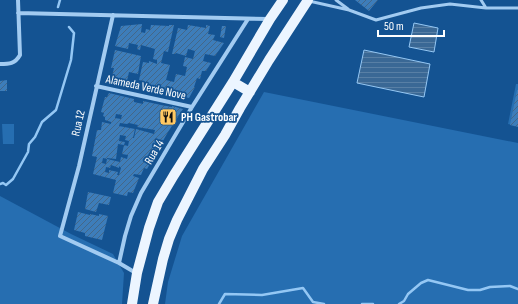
<svg xmlns="http://www.w3.org/2000/svg" width="518" height="304" font-family="'Sofia Sans Condensed',sans-serif">
	<defs>
		<pattern id="water-rules" width="6" height="5" patternUnits="userSpaceOnUse"><rect width="6" height="5" fill="#3a6895"/><path d="M0 2.5h6" fill="none" stroke="#587fa5"/></pattern>
		<pattern id="building-hatch" width="6" height="6" patternUnits="userSpaceOnUse"><rect width="6" height="6" fill="#3d7dba"/><path d="M-1 1l2-2M0 6l6-6M5 7l2-2" fill="none" stroke="#446788"/></pattern>
	</defs>
	<rect width="100%" height="100%" fill="#145392"/>
	<!-- green -->
	<path fill="#266eb1" d="M516,84H518V126L508,124Z
		M264,92L518,143V304H165L168,282L182,236Z
		M2,124H14V144H3Z
		M0,196L71,234L113,254L124,273L122,304H0Z"/>
	<!-- water -->
	<path fill="url(#water-rules)" stroke="#94c7f4" d="M414,23L438,28L434,52L409,47Z
		M364,50L430,64L424,97L357,83Z"/>
	<g fill="none" stroke-linecap="round" stroke-linejoin="round">
		<!-- stream -->
		<path stroke="#94c7f4" stroke-width="2.5" d="M58,7L60,0
			M0,184L3,183L6,185L13,179L28,152L29,144L35,137L42,122L56,110L71,60L74,33L69,27
			M219,304L225,294L262,295L303,288L313,302L324,304
			M362,304H373
			M399,304L404,301L408,294L421,283L428,280L468,290H480L490,287L510,286L518,289"/>
	</g>
	<!-- building -->
	<path fill="url(#building-hatch)" fill-rule="evenodd" d="M355,0H378L369,11Z
		M142,24L141,32L145,33L146,29L150,30L151,25L169,26V25H174L168,52L164,51L161,63L170,65L166,80L174,82L176,74L185,76L187,67L183,66L185,57L193,59L195,51L188,49L186,56L176,53L175,54H172L178,28L187,30L188,25L206,28V25L210,26L208,34L215,35L213,40L224,43L215,56L205,54L203,61L211,63L206,71H202L200,79L197,78L194,87H195L189,98L164,92V89L155,87L154,90L141,87L143,81L139,80L143,62L149,63V61L157,64V60L153,59L155,49L141,45L140,50L137,49L138,45L129,43L128,49L115,46L121,26Z
		M222,26H226L224,38L220,37Z
		M115,50L141,56L138,74L129,72L127,81L119,79V82L111,80L114,68H111Z
		M7,80V91H0V81Z
		M517,90H518V127L510,125Z
		M109,93L134,99V102L143,104V101L161,105L172,107V106L183,109L168,132L147,169L144,168L141,175L134,174L133,176L139,178L133,193L128,192L127,196L113,193L116,180L93,174L97,157L92,156L97,130H101L102,122L111,124V122L105,120V117L103,116L104,113L101,112L105,97H107ZM116,114L122,115L121,119L115,118ZM120,123L127,124L129,123L138,125L137,127L155,130L154,134L136,129L134,138H133L135,129L119,126ZM120,135L126,136L125,140L129,141L128,146L124,145L125,142L119,141ZM118,144L124,145L122,154L128,155L127,159L121,157L120,162L107,159L106,164L102,163L103,158L107,159V158L116,159ZM111,165L119,168V166L121,168L119,175H117L118,172L109,170V173L105,172L106,167L110,168Z
		M88,192L111,197L109,205L99,203L96,212L85,209Z
		M78,212L90,215V214L99,216V214L108,216L102,240L85,236V233L74,230Z"/>
	<g fill="none" stroke-linecap="round" stroke-linejoin="round">
		<!-- lane -->
		<path stroke="#a2cbf1" stroke-width="3" d="M336,0L348,9
			M481,0L486,8
			M309,1L349,10L376,20L421,8L450,4L486,8H518"/>
		<!-- street -->
		<path stroke="#a2cbf1" stroke-width="4" d="M18,13L269,19
			M113,15L79,166L60,236L119,263L136,273
			M0,64C9,64 15,64 20,55L18,0
			M96,86L192,107
			M119,263L125,236L131,216L141,193L192,107L248,19"/>
		<!-- primary -->
		<path stroke="#ecf5ff" stroke-width="10" d="M233,82L250,92
			M132,304L137,273L149,228L158,202L174,175L233,82L270,19L283,0
			M153,304L163,259L169,239L177,220L203,169L225,135L240,108L269,60L308,0"/>
	</g>
	<!-- icons -->
	<defs>
		<symbol id="restaurant-square" viewBox="-11 -11 22 22"><rect x="-9" y="-9" width="18" height="18" rx="4" fill="#ffc862" stroke="#145392"/><path d="M-5-6h1v4h1v-4h1v4h1v-4h1v5L-1.5 .5V6h-2V.5L-5-1ZM5-6V6H3V1.5H1.5Q1.5-4 5-6Z" fill="#111"/></symbol>
	</defs>
	<g fill-rule="evenodd">
		<use href="#restaurant-square" x="158" y="107" width="20" height="20"/>
	</g>
	<g text-anchor="middle" stroke-width="3.5" stroke-linejoin="round" paint-order="stroke">
		<!-- street labels -->
		<g font-size="12" fill="#fff" stroke="#145392">
			<text transform="translate(146 87) rotate(12)" y="4">Alameda Verde Nove</text>
			<text transform="translate(78 123) rotate(-77)" y="4">Rua 12</text>
			<text transform="translate(154 152) rotate(-59)" y="4">Rua 14</text>
		</g>
		<!-- poi labels -->
		<g font-size="12" font-weight="bold" fill="#fff" stroke="#145392" text-anchor="start">
			<text x="181" y="121">PH Gastrobar</text>
		</g>
	</g>
	<!-- scale -->
	<path d="M378 30v6h66v-6" fill="none" stroke="#ffffff" stroke-width="2"/>
	<text x="384" y="30" font-size="12" fill="#ffffff" stroke="#145392" stroke-width="3" paint-order="stroke">50 m</text>
</svg>
